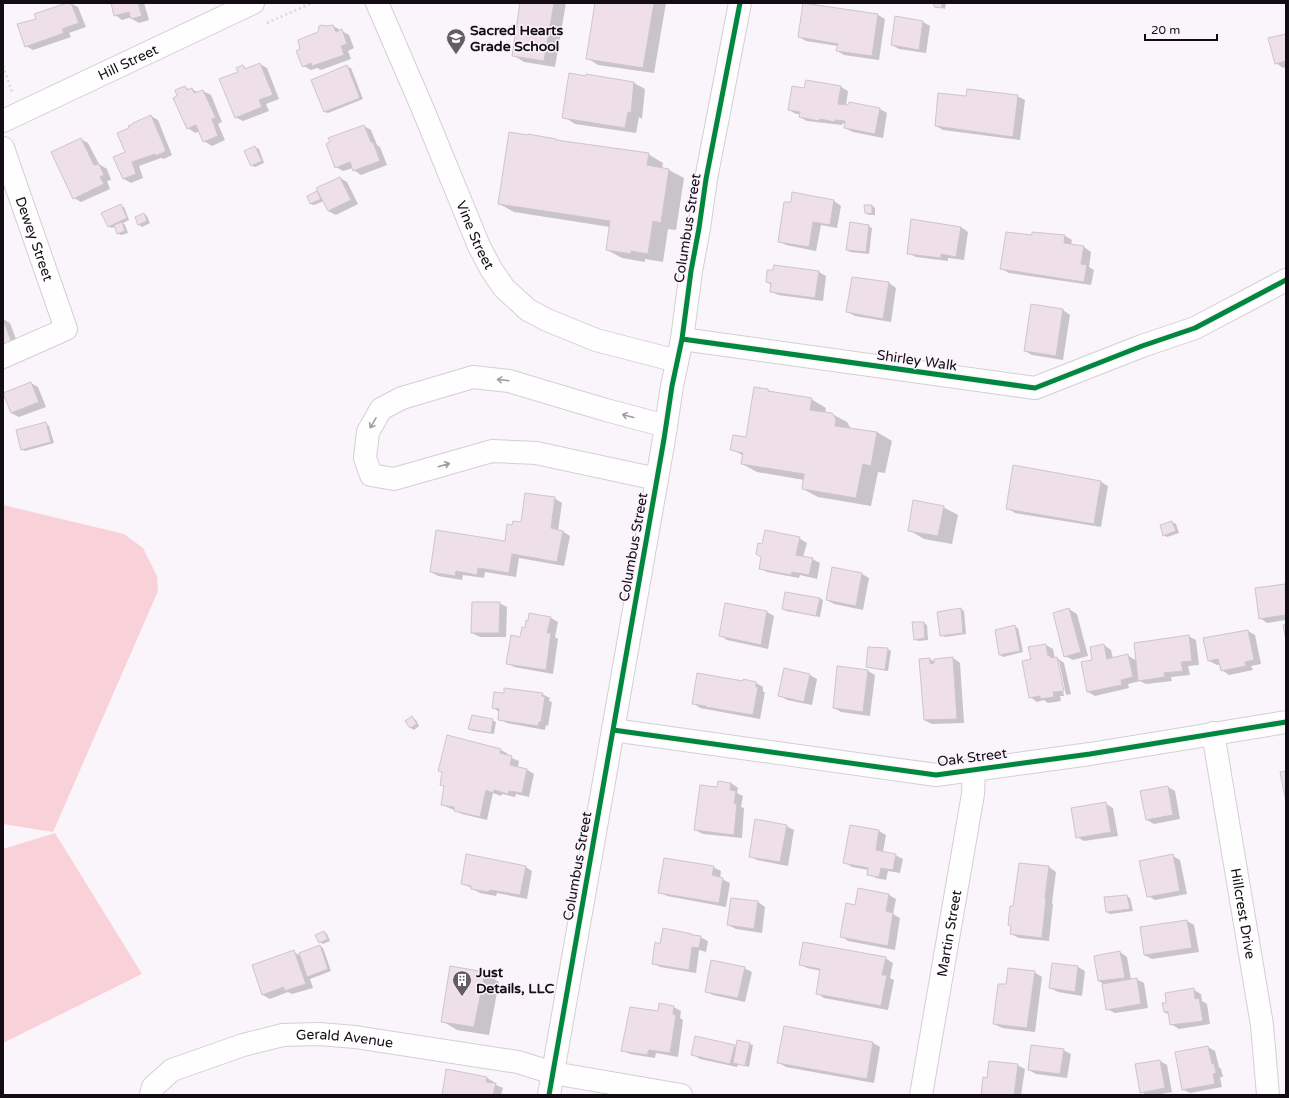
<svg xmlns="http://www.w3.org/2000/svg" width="1289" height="1098" font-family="'Varela Round',sans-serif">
	<rect width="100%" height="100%" fill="#faf5fa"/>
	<!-- green -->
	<path fill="#f9d1d8" d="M3,505L124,534L143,548L157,576L158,591L53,832L3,824Z
		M55,833L142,974L3,1043V849Z"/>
	<!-- shadow -->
	<path fill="#0003" d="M70,3L78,7L86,27L69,33L71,37L33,50L26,46L38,19Z
		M112,3H144L149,20L139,23L132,19V17L122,20L115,15Z
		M521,3H566L555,67L524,62L513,55Z
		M596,3H666L654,73L598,65L587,58Z
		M935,3H946L945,9L935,6Z
		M804,4L878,15L885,19L879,60L844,55L837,51L838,46L806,41L799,37Z
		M923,22L930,26L926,53L899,49L892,45Z
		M333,26L349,35L354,48L348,51L351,59L321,70L317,68L311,70L302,65Z
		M1286,35V67L1283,68L1276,63Z
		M260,64L267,68L279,99L266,104L269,111L243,121L235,117L239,73L243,66L247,69Z
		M347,67L351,68L363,99L328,113L325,112Z
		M587,77L634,83L645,89L642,119L639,117L636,133L575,124L564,117Z
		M185,87L190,90L192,89L199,93L203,91L211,95L222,122L218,124L225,140L212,146L204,141L200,131L195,133L188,128L179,97Z
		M841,87L848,91L846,106L880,109L887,113L883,138L853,132L845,128L846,124L843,123L842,125L807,121L800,117V114H796L789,110L805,89Z
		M1017,96L1025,100L1020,140L943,130L936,126L967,98Z
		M151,116L158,120L172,155L164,159L161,158L139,166L143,178L131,183L124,179L131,128Z
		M364,126L371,130L377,145L380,147L387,165L361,175L354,170L353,168L343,171L336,167Z
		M81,139L88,143L99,164L107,169L111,180L107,181L110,189L81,202L74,198Z
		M556,140L558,141L648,154L663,163L662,169L669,170L684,178L676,230L668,229L663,262L645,259V262L622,258L607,250L610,227L514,212L499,204Z
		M255,147L259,149L264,163L255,167L251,165Z
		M340,178L347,182L358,204L336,215L328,211L324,201L314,205L311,204L308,197L317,192L320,194Z
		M834,201L841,206L837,228L821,225L816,251L786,245L779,241L792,203Z
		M120,206L124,207L129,220L123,223L125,225L128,233L121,235L117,233L116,226L112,228L108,226Z
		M872,206L875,208V215H869L866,213Z
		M144,214L147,216L150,223L142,227L139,225L136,218Z
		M868,226L872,228L869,254L850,252L847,250Z
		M961,227L968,232L964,260L948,258V261L916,257L908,253Z
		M1033,236H1065L1072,240L1071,245L1084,247L1091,252L1089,267L1094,270L1091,285L1009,273L1002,269Z
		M774,266L819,272L826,276L823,301L778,295L771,291V285L767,282L774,271Z
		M853,278L889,283L896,288L891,322L855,316L848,312Z
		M1032,305L1063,310L1070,315L1063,360L1032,355L1025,351Z
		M3,319L10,323L19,347L3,354Z
		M31,383L38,387L46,407L19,417L11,413Z
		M755,388L768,390L774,393L811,399L826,408L825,413L832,414L847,422L851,429L877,432L892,441L885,473L878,472L871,506L818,497L803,489L804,480L757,472L742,464L744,456L731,449L747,438Z
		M46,424L49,426L54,443L25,451L21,449Z
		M1014,467L1101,482L1108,486L1101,527L1015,513L1007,508Z
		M554,498L562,503L558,531H562L570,536L564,566L519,558L516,577L485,572L484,578L463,575L462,580L438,576L431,572L505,542L522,523Z
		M943,507L958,515L952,544L924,539L909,530Z
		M1172,522L1176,524L1179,533L1167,537L1164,535Z
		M799,538L807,543L803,557L812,559L820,563L817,579L800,575L799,578L767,572L760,568L763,546Z
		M833,569L862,574L869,578L863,610L834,604L827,600Z
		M1284,585L1286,586V620L1267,623L1260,618Z
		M819,598L823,600L820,617L786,611L783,609Z
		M499,603L507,607L506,637H480L472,633Z
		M726,605L767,612L774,616L768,649L727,640L720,635Z
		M961,609L964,611L966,634L945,637L941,635Z
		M1069,609L1077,614L1088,656L1073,660L1065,656Z
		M551,618L558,622L555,637L558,639L553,674L514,667L507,663L525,630Z
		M924,623L927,625L928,640L918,641L915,639Z
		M1015,627L1018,628L1023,652L1003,657L1000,655Z
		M1248,631L1255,635L1261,664L1251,666L1253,670L1229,675L1222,670L1220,664L1217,665L1209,661Z
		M1188,636L1196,640L1199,665L1188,666L1190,675L1171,677L1172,681L1146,684L1140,681L1128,684L1129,688L1095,696L1088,692L1093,661L1104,645L1111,650L1113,659L1127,655L1137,661Z
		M1046,645L1053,649L1055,659L1057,658L1064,663L1071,694L1066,695L1059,661H1057L1064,696H1060L1061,701L1048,703L1044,700L1037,702L1030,697L1032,659Z
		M887,649L891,651L888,671L870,668L867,666Z
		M953,658L960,663L964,723L932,724L924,720L930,659L935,662Z
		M838,667L868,671L875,675L870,716L841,712L834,708Z
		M810,675L817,679L812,705L787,700L779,695Z
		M743,682L756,683L763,687V692H765L760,719L700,708L693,703Z
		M542,694L550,698L549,701L552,702L548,726L546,725L545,730L507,723L499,719L500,712L493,708Z
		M412,718L416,720L419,726L414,730L411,728L407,721Z
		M492,720L496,722L494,734L473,731L470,729Z
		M501,750L508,754L507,756L519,761L518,767L526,769L534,774L529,797L516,794L515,797L502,794L501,796L493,793L487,820L462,814L455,810L449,808L442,804L445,787L443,773L439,770Z
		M731,783L738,788L737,793L743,796L741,807L744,808L742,838L703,834L695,830L718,788Z
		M1168,787L1175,791L1180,819L1154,824L1147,820Z
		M1106,804L1113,808L1118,836L1084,841L1077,837Z
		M786,826L794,830L788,866L757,860L750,856Z
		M879,831L886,835L883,852L895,855L903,859L900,873L888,871L886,880L876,878L869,874V870L852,867L844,862Z
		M1173,856L1180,860L1187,894L1155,900L1148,896Z
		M524,866L532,871L527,899L497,893L496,896L480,893L462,883Z
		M713,867L721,871L720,878L730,883L726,907L667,896L659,892Z
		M1049,867L1056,872L1052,903L1053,904L1049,941L1019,938L1011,934L1014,907Z
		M889,895L896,899L893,914L900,918L895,950L848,941L841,936L855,907Z
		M1127,896L1130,898L1133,911L1110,914L1107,912Z
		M732,899L758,902L765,907L762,933L736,929L728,925Z
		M1187,921L1194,925L1199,952L1152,959L1144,955Z
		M663,929L692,935L700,937L708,941L706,952L699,950L696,973L660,967L653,963L660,945Z
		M324,932L327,934L330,941L323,944L320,942Z
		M320,946L323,948L331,971L310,979L313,988L292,994L288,992L270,999L263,995L294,952L301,956Z
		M1120,952L1127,957L1131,980L1136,979L1144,983L1148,1008L1115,1013L1107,1009L1103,984L1099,981Z
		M885,958L893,963L890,978L894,980L888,1010L824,998L817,993L821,971L807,968L800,964Z
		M1078,967L1085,971L1082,996L1058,992L1050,988Z
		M744,968L752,972L745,1002L713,995L706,991Z
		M1034,972L1042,977L1035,1032L1002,1028L994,1024L1007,985Z
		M485,973L499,982L489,1035L457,1030L442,1021Z
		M1194,990L1201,994L1202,1001L1207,1004L1210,1024L1179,1029L1171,1024L1170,1015L1164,1012Z
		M673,1007L681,1011L680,1018L683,1020L678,1057L656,1053L655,1058L630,1054L622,1050L659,1012Z
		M738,1041L753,1045L749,1067L738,1064L737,1067L700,1059L692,1054L734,1046L737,1047Z
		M873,1043L880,1047L874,1083L786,1067L778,1062Z
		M1208,1047L1215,1051L1219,1067L1221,1069L1223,1077H1220L1222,1087L1190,1093L1182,1089Z
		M1063,1050L1071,1054L1067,1078L1036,1074L1029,1070Z
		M1160,1061L1167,1065L1172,1092L1156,1095H1147L1141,1092Z
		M1017,1065L1025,1069L1021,1095H982L988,1080Z
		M487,1078L494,1082V1084L503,1088L501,1095H443Z"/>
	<!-- building -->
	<path fill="#eedfe8" stroke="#cdc6cb" d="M67,3H71L79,23L62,29L64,33L25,47L17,24L36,19L34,14Z
		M111,3H138L142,16L131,19L129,12L114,16Z
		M520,3H554L544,61L512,56Z
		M595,3H654L643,68L586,59Z
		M803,3L878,14L872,56L836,51L838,44L798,37Z
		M934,3H942L941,8L934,7Z
		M895,16L923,21L919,50L891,45Z
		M322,25L327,26L333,25L336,32L342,29L347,44L341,46L344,55L312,66L311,63L303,67L302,66L296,51L300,49L298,40L318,32L319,26Z
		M1286,34V61L1275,64L1268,38Z
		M260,63L273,95L259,100L262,107L235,118L219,79L238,72L236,68L243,65L245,69Z
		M347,65L360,98L324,112L311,80Z
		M569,73L586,76V74L634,82L631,113L628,112L625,128L562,118Z
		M806,80L841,86L838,104L848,105L849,102L880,108L875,134L844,128L845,121L835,120V122L820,119L819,121L799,117L800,112L788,110L792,86L804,88Z
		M185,86L187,90L192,88L194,93L203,90L216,118L212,119L218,136L203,142L196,125L187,129L173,98L177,96L175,90Z
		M967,89L1018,95L1013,137L935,126L938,93L966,96Z
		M151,115L166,151L155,156V154L132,162L136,174L123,179L113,157L125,152L117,133L129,128L128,126L133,124V123Z
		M364,125L371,142H373L380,161L353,171L350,162L335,168L326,144L330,142L328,138Z
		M509,132L527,135L528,134L556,139V140L649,153L647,165L669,169L661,223L653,221L648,254L631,251V254L606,250L610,221L498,204Z
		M81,138L94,165L99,164L104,175L100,177L104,184L73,199L51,152Z
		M255,146L262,161L251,166L244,151Z
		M340,177L351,200L328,211L316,188Z
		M317,191L321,199L310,204L307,196Z
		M792,192L834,200L830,225L813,222L809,247L778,242L784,202H791Z
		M121,204L127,218L108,227L101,213Z
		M864,205H872V214L865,213Z
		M144,213L147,221L138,225L135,217Z
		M911,219L961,227L956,257L941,254V258L907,254Z
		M122,222L125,231L117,234L114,225Z
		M850,222L869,225L866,252L846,250Z
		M1006,232L1032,235V232L1065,235L1064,243L1084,246L1081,264L1087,265L1084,282L1000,269Z
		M774,265L819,271L815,298L770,292L771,283L766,282L767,270H773Z
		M852,277L889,282L883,319L846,312Z
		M1031,304L1063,309L1056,356L1024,351Z
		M3,319L12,343L3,347Z
		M31,382L39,402L11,413L3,393Z
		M754,387L768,389V391L812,398L810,410L832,413L836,419L835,426L877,432L871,466L863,464L856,498L802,489L804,474L741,464L743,453L730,450L733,435L746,437Z
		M46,422L51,442L21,450L16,430Z
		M1013,465L1101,481L1094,524L1006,509Z
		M525,493L555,497L551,528L563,531L557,562L512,554L509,573L478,568L477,575L456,571L455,576L430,572L436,530L505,541L507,524L512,525L513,521L521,522Z
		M913,500L944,506L938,536L908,531Z
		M1172,521L1176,531L1163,536L1160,525Z
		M765,530L800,537L796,555L813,558L809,575L792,572L791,575L759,569L761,557L756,554L758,543L762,544Z
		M832,567L862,573L856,606L826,600Z
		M1285,584L1286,615L1259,619L1255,588Z
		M785,592L820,598L816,616L782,609Z
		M472,602H500L499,633H471Z
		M725,603L767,611L761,645L719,636Z
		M961,608L963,633L940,636L937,612Z
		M1069,608L1081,652L1064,657L1053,613Z
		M529,613L551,617L547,633H551L546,670L506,664L511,635L520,637L522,627L525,628L526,620L528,621Z
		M912,622H924L925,638L914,640Z
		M1286,624V640L1283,625Z
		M1015,625L1020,651L999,655L995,630Z
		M1248,630L1254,660L1245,662L1246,666L1221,671L1218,659L1208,661L1203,638Z
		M1189,635L1192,661L1181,662L1183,671L1164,673L1165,677L1138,681L1134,643Z
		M1046,644L1048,656L1050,655L1051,658L1057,657L1064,691L1053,692L1054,697L1040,699V696L1029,698L1022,661L1031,659L1028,647Z
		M1104,644L1107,659L1128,654L1133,677L1121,680L1122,685L1087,692L1081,662L1092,660L1090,647Z
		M868,647L888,648L885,670L866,667Z
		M953,657L957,719L924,720L919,659L930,658V664L934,663V659Z
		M837,666L868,670L863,712L833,708Z
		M784,668L810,674L804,702L778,696Z
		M697,673L743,681V679L756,682V687H758L753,715L705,707L706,706L692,704Z
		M504,688L543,693L542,696L545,697L541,722H539L538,726L498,720L499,709L492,708L494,692L504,693Z
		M472,715L493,719L491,733L468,729Z
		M412,716L417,724L410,728L405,721Z
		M447,735L501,749L500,753L512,756L510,765L527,769L522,793L509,791L508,794L494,790L493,793L486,790L480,817L454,811V807L441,805L444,786L440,785L442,772L438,771Z
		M1286,771V802L1280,772Z
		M718,781L731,783L730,790L736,791L734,804L737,803L734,835L694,830L700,785L717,787Z
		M1168,786L1173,815L1146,820L1140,791Z
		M1106,802L1111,832L1076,838L1071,808Z
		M755,819L787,825L780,862L749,857Z
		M850,825L879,830L876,850L896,854L893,870L881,868L879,877L867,875L868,868L843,863Z
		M466,854L526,866L520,895L490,890L488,892L471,889V886L461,884Z
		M1173,854L1180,891L1147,897L1139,861Z
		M664,858L714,866L712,875L723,878L719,903L658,893Z
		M1019,863L1049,866L1045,898L1046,899L1042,938L1010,934L1011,926L1008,925L1010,906H1013Z
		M858,888L889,894L886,911L893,913L888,946L840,937L846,903L855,905Z
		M1127,895L1130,909L1106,912L1104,897Z
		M731,898L758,901L754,929L727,925Z
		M1187,920L1192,948L1144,955L1140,927Z
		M663,928L692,934V935L701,936L699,948L692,947L689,970L652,964L655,942L660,944Z
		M324,931L328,939L319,943L315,935Z
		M803,942L886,957L882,975H887L881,1006L816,994L820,969L799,965Z
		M320,945L328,969L307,977L299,953Z
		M294,950L306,984L284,991V987L262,995L252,965Z
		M1120,951L1125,978L1098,981L1094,956Z
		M711,960L745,967L738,998L705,992Z
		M1052,963L1078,966L1075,992L1049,988Z
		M450,966L485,972L474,1027L441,1022Z
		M1008,968L1035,971L1027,1028L993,1024L998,984H1006Z
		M1137,978L1141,1004L1106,1010L1102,984Z
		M1194,988L1195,999L1199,998L1203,1021L1170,1025L1168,1012H1164L1162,1003H1166L1165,993Z
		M659,1003L674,1006L673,1014L676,1015L670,1053L649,1050L647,1055L621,1051L630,1007L658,1011Z
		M784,1026L873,1042L867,1079L777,1063Z
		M695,1036L735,1045L730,1064L691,1055Z
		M737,1040L750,1043L745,1066L733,1063Z
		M1031,1045L1064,1049L1060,1074L1028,1070Z
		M1208,1046L1212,1064L1214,1063L1216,1073L1213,1074L1215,1084L1182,1090L1175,1052Z
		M1160,1060L1165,1088L1140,1093L1135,1064Z
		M989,1061L1018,1064L1014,1095H981L983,1077L987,1078Z
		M446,1069L487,1077L486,1082L496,1083L493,1095H442L446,1070H445Z"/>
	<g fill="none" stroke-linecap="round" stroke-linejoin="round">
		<defs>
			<g id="minor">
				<path id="s1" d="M377,3L422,107L479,246L491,269L504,288L528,310L547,320L596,340L677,361"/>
				<path id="s2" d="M3,121L253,3"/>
				<path id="s3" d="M3,148L66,329L3,357"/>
				<path d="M682,339L1035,388L1142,346L1195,328L1286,280"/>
				<path d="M657,479L536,453L492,451L394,479L371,475L365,458L368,432L381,409L402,398L473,377L509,381L606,410L666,426"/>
				<path d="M613,730L936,775L1090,754L1286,722"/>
				<path id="s4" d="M1213,733L1262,1025L1268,1095"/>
				<path id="s5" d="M151,1095L153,1087L172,1070L243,1045L283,1035L319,1034L355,1037L518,1062L553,1073L681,1095"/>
				<path d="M549,1095L664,439L672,386L682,339L691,271L699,228L706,179L740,3"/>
				<path id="s6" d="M921,1095L973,794L974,770"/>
			</g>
		</defs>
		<!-- minor casing -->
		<use href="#minor" stroke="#d5ced6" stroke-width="24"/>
		<!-- path -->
		<path stroke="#dad8db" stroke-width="2.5" stroke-dasharray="2 3" stroke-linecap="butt" d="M267,23L312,3
			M3,66L12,92"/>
		<!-- minor -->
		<use href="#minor" stroke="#fefefe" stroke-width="22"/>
		<defs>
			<path id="cycleway" d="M682,339L1035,388L1142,346L1195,328L1286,280
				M613,730L936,775L1090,754L1286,722
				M549,1095L664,439L672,386L682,339L691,271L699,228L706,179L740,3"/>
		</defs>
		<!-- cycleway casing -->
		<use href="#cycleway" stroke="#fbf3fc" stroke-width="8"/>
		<!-- cycleway -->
		<use href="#cycleway" stroke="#00873e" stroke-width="5"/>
	</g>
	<!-- one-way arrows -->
	<defs><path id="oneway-shaft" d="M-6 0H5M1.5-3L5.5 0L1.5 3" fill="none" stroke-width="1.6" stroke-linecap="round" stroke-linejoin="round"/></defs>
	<g stroke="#a09da0">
		<use href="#oneway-shaft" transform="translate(503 380) rotate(-173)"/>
		<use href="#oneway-shaft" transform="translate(628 416) rotate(-165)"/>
		<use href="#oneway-shaft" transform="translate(373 423) rotate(120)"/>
		<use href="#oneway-shaft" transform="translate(444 465) rotate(-16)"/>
	</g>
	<!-- icons -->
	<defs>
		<symbol id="school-pin" viewBox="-11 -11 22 30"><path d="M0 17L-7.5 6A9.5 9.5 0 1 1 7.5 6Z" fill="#645e64" stroke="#fbf3fc"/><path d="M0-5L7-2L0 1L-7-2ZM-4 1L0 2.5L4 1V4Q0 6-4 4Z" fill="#fff"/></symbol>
		<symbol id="building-pin" viewBox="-11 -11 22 30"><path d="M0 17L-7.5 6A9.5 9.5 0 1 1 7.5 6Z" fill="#645e64" stroke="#fbf3fc"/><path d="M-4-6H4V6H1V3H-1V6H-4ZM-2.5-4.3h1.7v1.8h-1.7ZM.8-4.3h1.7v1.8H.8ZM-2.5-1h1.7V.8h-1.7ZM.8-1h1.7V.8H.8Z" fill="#fff"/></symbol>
	</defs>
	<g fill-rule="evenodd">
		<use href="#school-pin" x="445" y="27" width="22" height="30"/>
		<use href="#building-pin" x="451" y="969" width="22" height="30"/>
	</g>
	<g text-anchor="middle" stroke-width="3" stroke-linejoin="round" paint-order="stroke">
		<!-- poi labels -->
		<g font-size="14" font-weight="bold" fill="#130c14" stroke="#fbf3fc" text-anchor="start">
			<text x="470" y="35">Sacred Hearts<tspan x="470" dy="16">Grade School</tspan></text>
			<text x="476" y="977">Just<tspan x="476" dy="16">Details, LLC</tspan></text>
		</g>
		<!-- street labels -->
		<g font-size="14" fill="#130c14" stroke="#fbf3fc">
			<text dy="5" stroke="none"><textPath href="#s2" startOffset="138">Hill Street</textPath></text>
			<text transform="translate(687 228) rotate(-81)" y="5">Columbus Street</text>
			<text dy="5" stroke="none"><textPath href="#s1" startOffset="252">Vine Street</textPath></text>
			<text dy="5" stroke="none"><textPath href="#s3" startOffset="96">Dewey Street</textPath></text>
			<text transform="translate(917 360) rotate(8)" y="5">Shirley Walk</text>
			<text transform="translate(633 547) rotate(-80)" y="5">Columbus Street</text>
			<text transform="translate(972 757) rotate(-7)" y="5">Oak Street</text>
			<text transform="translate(577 866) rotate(-80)" y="5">Columbus Street</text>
			<text dy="5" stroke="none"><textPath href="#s4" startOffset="183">Hillcrest Drive</textPath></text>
			<text dy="5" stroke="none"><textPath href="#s6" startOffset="164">Martin Street</textPath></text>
			<text dy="5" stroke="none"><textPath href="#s5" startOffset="212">Gerald Avenue</textPath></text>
		</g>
	</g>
	<!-- border -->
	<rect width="1289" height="1098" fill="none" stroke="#130c14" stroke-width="8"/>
	<!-- scale -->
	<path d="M1145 34v6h72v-6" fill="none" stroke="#130c14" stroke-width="2"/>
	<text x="1151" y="34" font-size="12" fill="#130c14" stroke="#fbf3fc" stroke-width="3" paint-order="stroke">20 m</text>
</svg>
